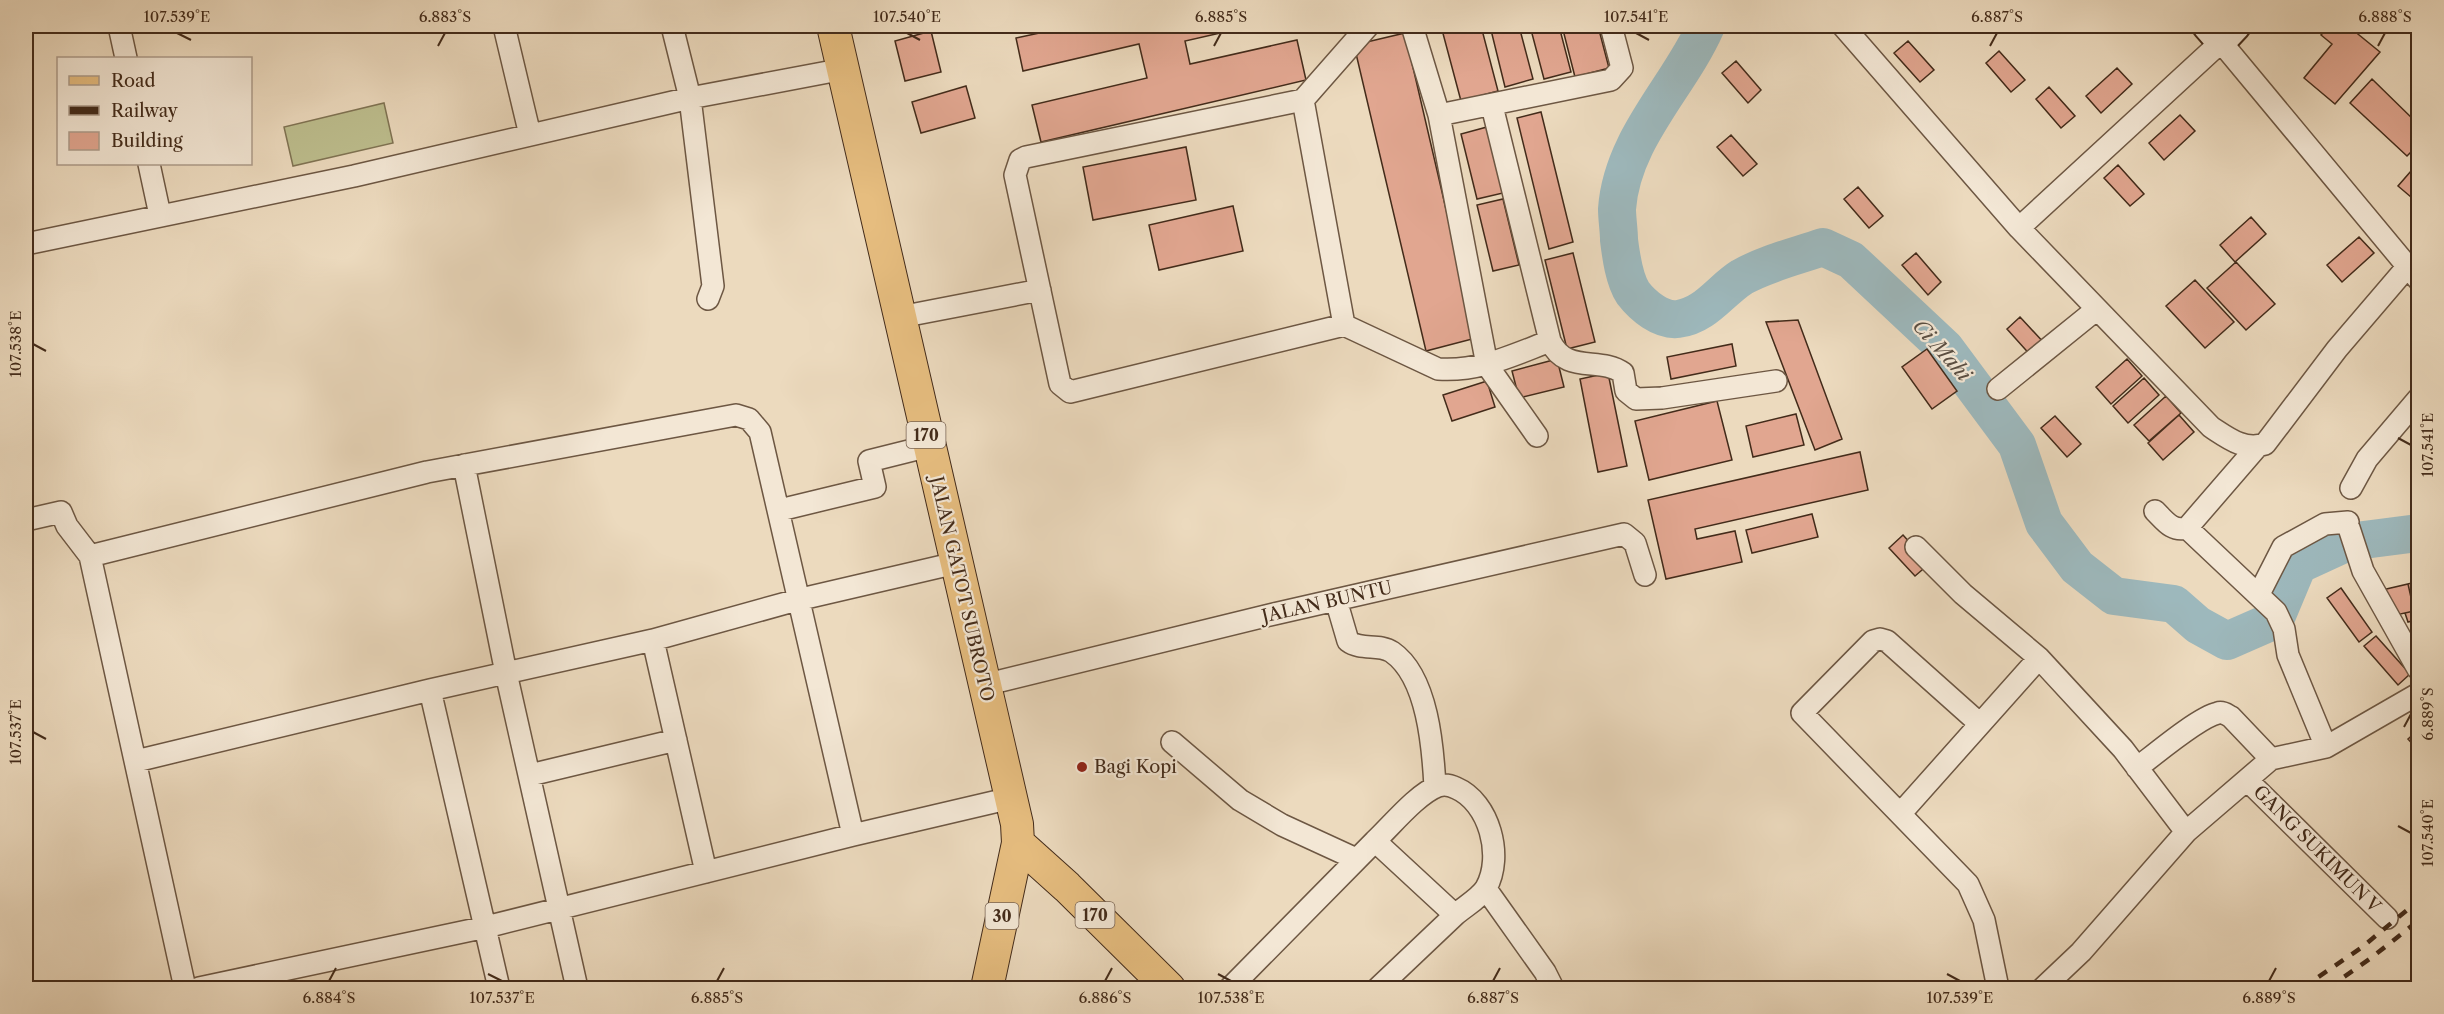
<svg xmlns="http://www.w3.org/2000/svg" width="2444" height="1014" font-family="'Libre Caslon Text',serif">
	<rect width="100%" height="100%" fill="#ecdabe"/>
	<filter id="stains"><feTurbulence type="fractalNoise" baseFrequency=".00333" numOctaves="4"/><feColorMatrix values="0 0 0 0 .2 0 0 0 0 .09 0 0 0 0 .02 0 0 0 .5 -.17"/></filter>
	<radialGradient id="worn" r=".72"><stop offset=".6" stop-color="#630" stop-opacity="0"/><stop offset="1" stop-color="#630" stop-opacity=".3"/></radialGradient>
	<!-- park -->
	<path fill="#bdbe8e" stroke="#807454" stroke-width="1.5" d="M384,103L393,143L293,166L284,127Z"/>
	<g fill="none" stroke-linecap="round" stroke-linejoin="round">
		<!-- river -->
		<path stroke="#9db8bc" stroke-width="38" d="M1706,26C1679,87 1622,138 1617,209C1617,219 1619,230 1619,240C1621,256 1624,279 1633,293C1643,306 1661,321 1678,319C1705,316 1721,290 1742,277C1767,263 1797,256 1823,247L1851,260L1945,348L2017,445L2044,523L2077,567L2114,596L2174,604L2198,625L2227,641L2275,620L2298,565L2348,542L2418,533"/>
	</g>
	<!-- building -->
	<path fill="#e1a690" stroke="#432b1a" stroke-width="1.5" d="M1072,26H1251L1185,41L1190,64L1297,40L1306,80L1041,142L1032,105L1147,78L1139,44L1023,71L1016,38Z
		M1441,26H1481L1498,91L1461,101Z
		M1490,26H1519L1533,79L1505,87Z
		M1530,26H1559L1571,72L1544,79Z
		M1562,26H1598L1609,68L1575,77Z
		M2329,26H2348L2380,52L2335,104L2304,78L2332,44L2321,35Z
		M931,31L941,72L905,81L895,41Z
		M1405,33L1476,338L1426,351L1354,45Z
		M1908,41L1934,70L1920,82L1894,53Z
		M1999,51L2025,80L2011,92L1986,63Z
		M1736,61L1761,90L1748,103L1722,73Z
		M2117,68L2132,84L2101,113L2086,96Z
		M2372,79L2418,124V145L2407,156L2350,103Z
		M966,86L975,118L921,133L912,102Z
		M2049,87L2075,116L2061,128L2036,99Z
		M1541,112L1573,242L1549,249L1517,118Z
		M2180,115L2195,131L2164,160L2149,143Z
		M1487,127L1503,193L1477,199L1461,134Z
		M1731,135L1757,164L1743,176L1717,147Z
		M1186,147L1196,200L1093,220L1083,167Z
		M2418,163V203L2398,186Z
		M2118,165L2144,194L2130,206L2104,178Z
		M1858,187L1883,216L1869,228L1844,199Z
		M1503,199L1519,265L1493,271L1477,205Z
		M1233,206L1243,251L1159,270L1149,225Z
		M2251,217L2266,234L2235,262L2220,245Z
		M2359,237L2374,253L2342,282L2327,265Z
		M1573,253L1595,342L1567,349L1545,260Z
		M1916,253L1941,282L1928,295L1902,265Z
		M2236,262L2275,304L2246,330L2207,288Z
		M2195,280L2234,322L2205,348L2166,306Z
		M2020,317L2046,345L2033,358L2007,329Z
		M1798,320L1842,439L1815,450L1766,322Z
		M1732,344L1736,366L1671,379L1667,357Z
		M1927,349L1957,391L1932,409L1902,367Z
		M1557,359L1564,387L1519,398L1512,371Z
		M2127,359L2142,376L2111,404L2096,387Z
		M1608,373L1627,466L1598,472L1580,379Z
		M2144,378L2159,395L2128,423L2113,406Z
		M1487,381L1495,407L1452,421L1443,395Z
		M2166,396L2181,413L2149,441L2134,425Z
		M1717,401L1732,460L1649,480L1635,421Z
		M1796,414L1804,445L1753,457L1746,426Z
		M2179,415L2194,432L2163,460L2148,443Z
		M2055,416L2081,444L2067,457L2041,428Z
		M1860,452L1868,490L1695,529L1697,539L1735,531L1742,562L1666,579L1648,500Z
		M1812,514L1818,537L1752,553L1746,530Z
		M1903,535L1929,564L1915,576L1889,548Z
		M2418,581V610L2414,611L2408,584Z
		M2408,584L2414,611L2396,615L2382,590Z
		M2341,588L2372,632L2359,642L2327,598Z
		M2418,610V629L2416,620L2408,622L2405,613Z
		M2376,636L2410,674L2398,685L2364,646Z
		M2418,730V750L2408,739Z"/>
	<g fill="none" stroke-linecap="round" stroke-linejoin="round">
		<defs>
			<path id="street" d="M119,26L126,58
				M504,26L530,135
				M672,26L690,98L713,286L708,299
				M1368,26L1303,100L1026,157L1020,160L1015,175L1060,384L1070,392L1344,325L1438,369C1479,372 1513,355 1550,341C1566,375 1600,356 1623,373L1626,391L1636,399L1662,398L1776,381
				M1412,26L1439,115L1487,365L1537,436
				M1843,26L2019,228L2211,427C2228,438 2244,451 2265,444L2337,349L2408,266
				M1303,100L1344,325
				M1492,106L1550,341
				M1439,115L1611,80L1622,68L1611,26
				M149,164L160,215
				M2019,228L2221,42L2418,279
				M26,244L354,176L690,98L844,69
				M900,317L1040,290
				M1998,389L2097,309
				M464,465L506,673L577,988
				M2351,488L2367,459L2418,399
				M780,510L875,487L869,461L929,446
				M2155,511C2165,521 2172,532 2187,528
				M26,520L61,512L67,526L90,556L185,988
				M2187,528L2276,612L2284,629L2288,655L2326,747
				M2187,528L2257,447
				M2349,528L2363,571L2418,669
				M1916,547L1963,594L2039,658L2123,749L2186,832
				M90,556L427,472L736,415L749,419L760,432L853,835
				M2259,594L2283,547L2325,524L2348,522
				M1336,600L1348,641C1361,651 1379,643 1392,652C1428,677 1433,748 1435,787
				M653,640L706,872
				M984,685L1274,614L1624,534L1635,543L1645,575
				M430,690L499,988
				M1980,724L1887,641L1880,639L1873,641L1802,713L1968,884L1984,920L1998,988
				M1172,742L1240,800L1282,825L1356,859
				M136,761L430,690L653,640L797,600L956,563
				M2137,768C2154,755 2199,717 2218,713C2223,711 2227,715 2231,717L2271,759
				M530,775L676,740
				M2247,780L2387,918
				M1901,813L2039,658
				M1486,889L1545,972L1553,988
				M199,988L486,927L853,835L1011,798
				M1230,988L1375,841L1455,915C1464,907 1480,898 1486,888C1504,856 1489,802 1456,788C1450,785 1444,784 1438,786C1417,794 1392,825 1375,841
				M1378,988L1455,915
				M2043,988L2081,952L2186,832L2271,759L2326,747L2418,694"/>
			<path id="secondary" d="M2207,26L2221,42L2236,26"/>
			<path id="primary" d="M833,26L1017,824L1018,843L987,988
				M1018,843L1067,887L1169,988"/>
		</defs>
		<!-- street casing -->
		<use href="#street" stroke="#6d5743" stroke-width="24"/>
		<!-- secondary casing -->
		<use href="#secondary" stroke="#432b1a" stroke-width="32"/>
		<!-- primary casing -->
		<use href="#primary" stroke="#432b1a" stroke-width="34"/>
		<!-- street -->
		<use href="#street" stroke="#f3e7d5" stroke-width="21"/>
		<!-- secondary -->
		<use href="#secondary" stroke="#f3e7d5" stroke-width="28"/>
		<!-- primary -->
		<use href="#primary" stroke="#e6bd7f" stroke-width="32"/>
		<!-- rail -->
		<path stroke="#432b1a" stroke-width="4.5" stroke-dasharray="10 10" stroke-linecap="butt" d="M2302,988L2361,948L2418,901
			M2328,988L2371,958L2418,921"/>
	</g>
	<!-- ticks -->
	<path fill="none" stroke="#432b1a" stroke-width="2" d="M177,33L191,40M907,33L920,40M1636,33L1649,40M438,46L445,33M1214,46L1221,33M1990,46L1997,33M2378,46L2385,33M33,344L46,351M2398,438L2411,445M2404,727L2411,714M33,732L46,739M2398,826L2411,833M488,974L502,981M1218,974L1231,981M1947,974L1960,981M329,981L336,968M717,981L724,968M1105,981L1112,968M1493,981L1500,968M2269,981L2276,968"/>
	<!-- markers -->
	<circle fill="#8f2418" stroke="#f3e7d5" stroke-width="2" cx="1082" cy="767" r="6"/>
	<g text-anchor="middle" stroke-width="4.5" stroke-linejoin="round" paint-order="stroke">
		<!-- shield labels -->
		<g fill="#f3e7d5" stroke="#786352" stroke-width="1.5">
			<rect x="906.5" y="422" width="39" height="26" rx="4.5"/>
			<rect x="1075.5" y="902" width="39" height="26" rx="4.5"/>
			<rect x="985.5" y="903" width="33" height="26" rx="4.5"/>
		</g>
		<g font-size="16" font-weight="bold" fill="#432b1a">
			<text x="926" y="441">170</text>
			<text x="1095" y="921">170</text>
			<text x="1002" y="922">30</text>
		</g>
		<!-- street labels -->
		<g font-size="18" fill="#432b1a" stroke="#f3e7d5">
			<text transform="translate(962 589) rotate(77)" y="6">JALAN GATOT SUBROTO</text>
			<text transform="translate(1327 602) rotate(-13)" y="6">JALAN BUNTU</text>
			<text transform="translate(2317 849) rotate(45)" y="6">GANG SUKIMUN V</text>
		</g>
		<!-- poi labels -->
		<g font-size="18" fill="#432b1a" stroke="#f3e7d5" text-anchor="start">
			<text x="1094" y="773">Bagi Kopi</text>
		</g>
		<!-- water labels -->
		<g font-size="20" font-style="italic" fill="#5a4e42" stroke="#f3e7d5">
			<text transform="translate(1942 350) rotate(48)" y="7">Ci Mahi</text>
		</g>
	</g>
	<!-- margin -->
	<rect width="2444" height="1014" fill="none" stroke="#ecdabe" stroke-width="66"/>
	<!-- legend -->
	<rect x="57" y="57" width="195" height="108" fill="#f3e7d5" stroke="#ad9c8a" stroke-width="1.5"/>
	<rect x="69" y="76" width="30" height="9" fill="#e6bd7f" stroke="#ad9c8a" stroke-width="1.5"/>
	<text x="111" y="87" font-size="18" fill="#432b1a">Road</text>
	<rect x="69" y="106" width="30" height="9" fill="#432b1a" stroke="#ad9c8a" stroke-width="1.5"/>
	<text x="111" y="117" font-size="18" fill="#432b1a">Railway</text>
	<rect x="69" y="132" width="30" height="18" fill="#e1a690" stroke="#ad9c8a" stroke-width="1.5"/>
	<text x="111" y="147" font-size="18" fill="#432b1a">Building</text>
	<rect x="33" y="33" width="2378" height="948" fill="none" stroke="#432b1a" stroke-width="2"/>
	<g font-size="15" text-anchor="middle" fill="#432b1a">
		<text x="177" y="22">107.539°E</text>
		<text x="445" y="22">6.883°S</text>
		<text x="907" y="22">107.540°E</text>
		<text x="1221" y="22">6.885°S</text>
		<text x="1636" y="22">107.541°E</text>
		<text x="1997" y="22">6.887°S</text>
		<text x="2385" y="22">6.888°S</text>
		<text transform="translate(16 344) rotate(-90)" y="5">107.538°E</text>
		<text transform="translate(2428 445) rotate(-90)" y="5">107.541°E</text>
		<text transform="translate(2428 714) rotate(-90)" y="5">6.889°S</text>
		<text transform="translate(16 732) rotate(-90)" y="5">107.537°E</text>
		<text transform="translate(2428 833) rotate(-90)" y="5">107.540°E</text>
		<text x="329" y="1003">6.884°S</text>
		<text x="502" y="1003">107.537°E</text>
		<text x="717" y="1003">6.885°S</text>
		<text x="1105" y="1003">6.886°S</text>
		<text x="1231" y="1003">107.538°E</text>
		<text x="1493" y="1003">6.887°S</text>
		<text x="1960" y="1003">107.539°E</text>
		<text x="2269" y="1003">6.889°S</text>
	</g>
	<rect width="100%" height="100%" filter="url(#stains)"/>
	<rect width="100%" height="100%" fill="url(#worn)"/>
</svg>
